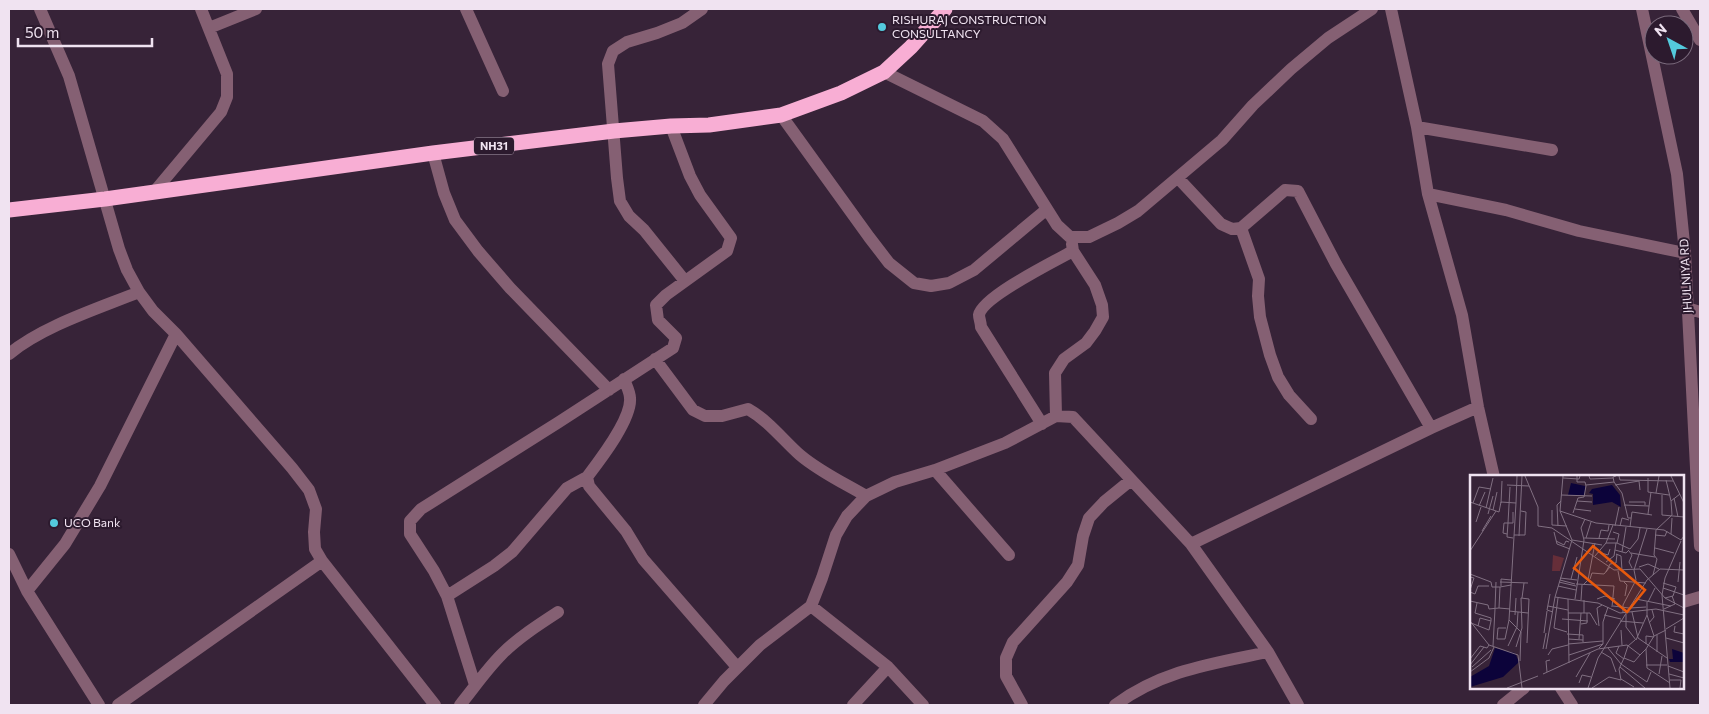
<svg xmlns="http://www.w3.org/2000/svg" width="1709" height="714" font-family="Commissioner,sans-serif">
	<rect width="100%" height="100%" fill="#372338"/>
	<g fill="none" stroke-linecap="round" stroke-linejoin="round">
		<!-- minor -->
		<path stroke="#856073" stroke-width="12" d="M40,9L69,76L119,249L127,270L139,292L153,311L176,334L292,468L309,490L316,509L314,532L315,549L322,561L435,705
			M466,9L503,91
			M1391,9L1417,127L1428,194L1462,315L1478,407L1494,477
			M1642,9L1677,174L1685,253L1700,546
			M1682,9L1700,40
			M209,28L256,9
			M884,72L983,121L1003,139L1057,225L1070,237H1089L1118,223L1138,211L1222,140L1253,105L1291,69L1328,38L1372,9
			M781,115L869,237L889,263L914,283L931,286L949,283L974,270L1047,209
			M1417,127L1552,150
			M433,153L444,193L455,220L478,251L510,288L609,390
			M1178,178L1221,224L1232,229L1241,228L1285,190L1298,191L1336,264L1431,428
			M154,192L221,112L227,97V74L201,9
			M1428,194L1506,210L1579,231L1685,253
			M1241,228L1259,279L1258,296L1260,317L1270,355L1278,377L1289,395L1311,419
			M685,281L644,230L629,216L620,201L617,178L608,64L613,51L627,42L657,33L682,23L702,9
			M1687,308L1700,312
			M9,354C43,326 97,309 139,292
			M655,359L693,410L705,416H722L748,409C769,421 783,440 800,455C820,472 844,483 866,496
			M624,379C626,385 630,392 630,398C632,419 600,460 587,477L589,486L626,531L643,559L737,667
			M1056,416L1055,373L1064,359L1086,343L1095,331L1103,317L1102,305L1095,285L1073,251L1072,244
			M1042,424L981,327C981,323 979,318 979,315C982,297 1055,261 1073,251
			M935,470L1009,555
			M1191,544L1431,428L1478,407
			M9,554L27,591L99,705
			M27,591L65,544L100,486L176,334
			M447,596L494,566L512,552L567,488L587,477
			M1683,602L1700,597
			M811,606L888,667L923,705
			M475,685L447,596L434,571L410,534V521L421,509L559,422L673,348L676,338L658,320L656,305L666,295L727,251L731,238L700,195L690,176L671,126
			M1561,688L1572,705
			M118,705L322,561
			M460,705C474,688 486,670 502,654C518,638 538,625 558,612
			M704,705L724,681L760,645L811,606L822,578L836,535L847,516L866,496L895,482L935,470L1005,443L1056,416L1073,417L1191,544L1268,652L1298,705
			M853,705L888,667
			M1022,705L1006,676V658L1013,642L1067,582L1078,565L1083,536L1089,518L1104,502L1131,480
			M1115,705C1163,670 1211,664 1268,652
			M1503,705L1524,688"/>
		<!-- highway -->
		<path stroke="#f8aed4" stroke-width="15" d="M9,210L105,199L433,153L614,131L671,126L709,125L781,115L841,93L884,72L911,47L945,9"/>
	</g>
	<!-- markers -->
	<g fill="#54cadd" stroke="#2c1a2e" stroke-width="2">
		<circle cx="882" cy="27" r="5"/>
		<circle cx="54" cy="523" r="5"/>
	</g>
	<g text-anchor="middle" stroke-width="4" stroke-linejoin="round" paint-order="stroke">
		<!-- shield labels -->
		<rect fill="#2c1a2e" stroke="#b5a7b6" stroke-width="1" x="474" y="137.5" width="40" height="17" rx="4"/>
		<g font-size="11" font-weight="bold" fill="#f0e3f1">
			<text x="494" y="150">NH31</text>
		</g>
		<!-- poi labels -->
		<g font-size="12" fill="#f0e3f1" stroke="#2c1a2e" text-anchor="start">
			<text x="892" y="24">RISHURAJ CONSTRUCTION<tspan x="892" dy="14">CONSULTANCY</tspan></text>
			<text x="64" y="527">UCO Bank</text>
		</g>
		<!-- street labels -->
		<g font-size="12" fill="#f0e3f1" stroke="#2c1a2e">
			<text transform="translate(1686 276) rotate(-93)" y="4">JHULNIYA RD</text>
		</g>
	</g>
	<!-- overview -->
	<g transform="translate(1470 475)">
		<rect width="214" height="214" fill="#372338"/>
		<path d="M83,80L94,83L90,96H82Z" fill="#662e39"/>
		<path d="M101,8L115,11V20H98ZM142,10L150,20L151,32L142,27L123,30V19L119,18L122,14ZM25,173L45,178L49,187L33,202L0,212V202L19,191ZM202,174L214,178V187H200L199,184H203Z" fill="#0c033a"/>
		<path fill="none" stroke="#817082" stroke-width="1" d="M55,1L68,32V51L82,53L144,95L170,94L195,123L214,133M119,1L120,4L143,3M146,1L143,2L144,7L152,18L158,43H161M149,1L150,5L203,6M201,1L214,28M93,3L109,4L110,1M178,3V17L199,20M196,5L201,26M37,10L59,11M116,10L144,7M145,10L169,6L170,15M186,18L189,1M91,20L122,21M192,20V40L214,42M204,23L208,42M107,26L122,27M0,27L29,37L31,27L46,28L39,145L51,157L50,186M159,27H175V30M3,28L9,12L21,14M31,28L32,6M46,28L47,1M154,30L179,31M9,31L15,17M16,33L23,3M105,34L121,36M23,35L27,17M82,35V50L97,51M90,36L93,1M103,38L108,23L114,22L116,11L115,7H107V1M18,39L23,21M178,39L181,17M6,47L11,32M88,51L87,30L91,26M145,51L149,32M150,51L152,43L159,45M160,52L162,37L182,40M12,56L21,41M84,57L87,69L100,74M143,57L149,59L147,68M37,59L33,58L34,48H38L40,12M201,59L202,43M44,60H55L56,37L51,36M185,60L195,61L197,56M49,61L52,1M43,63L37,62L38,48H43V37M114,63L145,64M116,63L121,47M129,63L131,55L138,56L139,50M102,65L132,70M86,66L94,70L96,66L99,67M136,68H147L160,74L168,64L170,53M185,73L204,78M145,75L156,78L159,75M0,76L26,36M159,76L162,80L159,87L162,93M128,77L138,80L140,74M152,77L156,52M161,78L185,82M146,79L151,81L152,95M125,81L136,68L143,50M136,87L144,81L146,68M169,92L178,89L189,94M148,96L150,106L176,108M136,97L140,89L146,88L147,79M0,99L21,107L22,112H30M183,100L187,84L184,80L186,55L202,40L201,26L210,19M0,102L4,103L0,115M90,103L107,105M101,104L107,82M120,104L122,98L134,99L140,92M90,105L105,109M30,107L58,108M89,107L106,111M154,107L157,110L155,121M208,107L210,87M193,108L206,112L203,121L195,123M106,109L144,111L142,132M113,110L118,105L125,68M31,111V104L41,105M88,111L106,115M193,113L214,120M0,117L5,119L8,111H19M80,119L77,135L83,137M52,123L54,108M88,123L84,153L97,157M98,124L128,128L150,138L186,134L214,140M105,124L114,65L111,53L115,44M127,124L135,121L145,124M166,124L201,131M111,125L112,110M0,126L18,130L19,134L29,133M177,127V140L184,161M178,127L185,113M7,128L5,138L21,143V146M78,131L98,135M143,131L159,133M25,133L26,107M160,133L176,132M40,134L29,133L30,112L41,110M194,134L205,129L202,121M39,136L58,138M162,137L168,163L197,183M98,138H114V125M114,138H120L127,150M153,138V130L166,105L164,95L177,54M156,139V152L166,165L177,140M45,140L46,123M134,140L151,144M92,144L118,146M0,146L19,170L48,180L52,213M150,146L173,148M1,148L19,155M179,148L184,142L182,135M111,149L117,148V138M8,151L10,143L21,146L19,155M129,151L127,133L132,130M205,151L204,157L214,159M36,153H28L27,164H35L39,145M196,154L214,143M151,155L152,170M196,155L184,161L176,174L177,193L200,208M74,158L77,136M97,159L113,160V167M196,163L214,168M98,164L113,165M109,164L111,138M165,165L158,171L154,183L164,187L170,180M98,169L133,166M176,169V161L184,162M23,171L25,134M38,171L47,152L48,137M149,171L146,178L154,184M46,172L52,153L51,123L59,124L57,168M129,173L133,169V147L138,132M138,173L151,189L177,207L181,197M73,174L76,158M76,174L85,122M131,177L141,183L146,197M187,177V160M78,180L82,174L98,170M99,180L133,169M0,184L10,171L17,173L19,170M99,188L98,124L85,122L102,65L90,36L126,48L194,55L211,65L214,61M0,190L14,172M176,190H197M198,191L214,197M2,192L21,175M150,192L175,213M0,197L19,183L24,172M77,197L76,186L80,185M73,199L128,174L157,170L170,180L176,174M189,199L192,181M199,199L214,203M106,202L120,178M151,204L164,212M200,205H211L210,213M109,208L112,200L121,202M37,213L68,201M118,213L128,183L177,105L190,94L214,95M122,213L139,202L151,205L149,194L154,183M200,213L192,120L195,103L211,66"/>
		<path fill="#e8590c" fill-opacity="0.15" stroke="#e8590c" stroke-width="2.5" d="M123,71L175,115L157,137L104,93Z"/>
		<rect width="214" height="214" fill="none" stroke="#f0e3f1" stroke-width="2.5"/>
	</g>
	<!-- border -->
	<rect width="1709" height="714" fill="none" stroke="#f0e3f1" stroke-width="20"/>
	<!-- north arrow -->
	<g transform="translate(1669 40) rotate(320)"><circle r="24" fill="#2c1a2e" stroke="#7a6a7c"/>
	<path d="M0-4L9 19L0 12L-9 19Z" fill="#54cadd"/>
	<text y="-8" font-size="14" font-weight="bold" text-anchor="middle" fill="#f0e3f1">N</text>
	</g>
	<!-- scale -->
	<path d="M18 38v8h134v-8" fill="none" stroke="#f0e3f1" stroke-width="2.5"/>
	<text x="25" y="38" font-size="15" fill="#f0e3f1" stroke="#2c1a2e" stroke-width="4" paint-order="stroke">50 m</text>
</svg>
